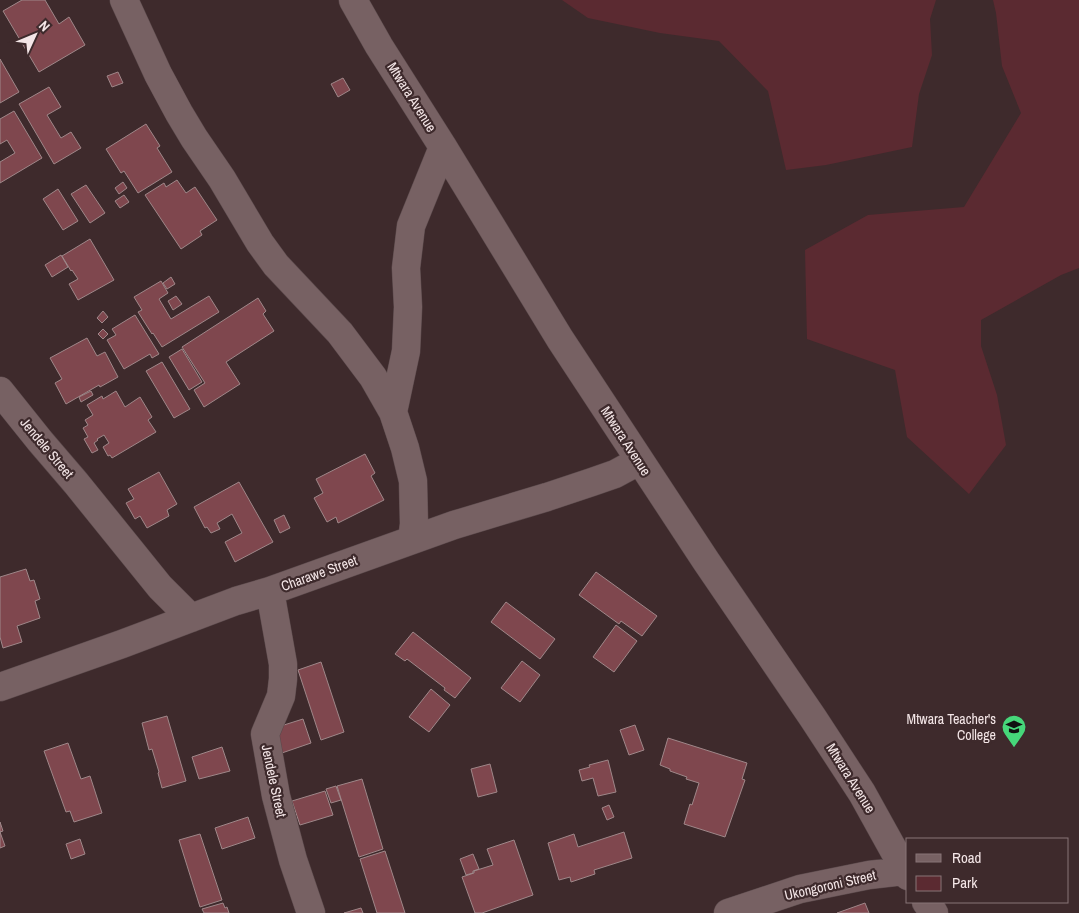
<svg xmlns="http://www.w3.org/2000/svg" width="1079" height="913" font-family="'Archivo Narrow',sans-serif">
	<rect width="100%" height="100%" fill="#3e2a2c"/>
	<!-- green -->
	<path fill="#5b2a31" d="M562,0H936L930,19L932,55L919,94L912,147L826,165L786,170L768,91L719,41L660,33L588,18Z
		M993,0H1079V268L1061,275L981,320V346L997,395L1006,445L969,494L907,437L895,370L807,339L805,250L868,215L964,207L1021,113L1002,66L996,13Z"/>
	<!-- building -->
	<path fill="#7f474e" stroke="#9f8789" d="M22,0H45L59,24L69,17L85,45L39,72L3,11Z
		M0,59L19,92L0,103Z
		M118,72L123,83L112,87L107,76Z
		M343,78L350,90L338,97L331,84Z
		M49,87L61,107L47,115L61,138L71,132L81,148L54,164L19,104Z
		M14,111L42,158L0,183V162L15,153L7,140L0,144V119Z
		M146,124L160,146L157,148L172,172L138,193L124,171L121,173L106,149Z
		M177,180L186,193L195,187L217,220L200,231L202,235L181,249L145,195L164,183L166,187Z
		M123,182L127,188L119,194L115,188Z
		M86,185L105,213L90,223L71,194Z
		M58,189L78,221L63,230L43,199Z
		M124,195L129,202L120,208L115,201Z
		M90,239L114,280L78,300L69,284L78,279L72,270L71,271L62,256Z
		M61,255L68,267L52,277L45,265Z
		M171,277L175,284L167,289L163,283Z
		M161,281L168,293L159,299L171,319L209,296L219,312L162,347L153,333L152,334L138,312L142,310L134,297Z
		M176,296L182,304L173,310L168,301Z
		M258,298L266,311L263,314L274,331L226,362L240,384L204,407L194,390L205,383L182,347Z
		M103,311L108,317L102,323L97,318Z
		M135,315L159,354L152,358L150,354L124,369L107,340L116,335L112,329Z
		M103,329L108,334L103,339L98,334Z
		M87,338L97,356L105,352L118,377L100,387L99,385L66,404L55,383L62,379L50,358Z
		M182,349L202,382L189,390L169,357Z
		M162,362L190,409L174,418L146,371Z
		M91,391L93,395L81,402L79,397Z
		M116,391L125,407L140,397L152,417L148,420L156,432L112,458L110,455L108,456L103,447L109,443L104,435L97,439L98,440L94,443L98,450L92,453L84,439L88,437L83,428L88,425L85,420L93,415L87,405L102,396L103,399Z
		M365,454L375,473L371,476L384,500L338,523L336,517L327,522L314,498L323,493L316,479Z
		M159,472L177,504L167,510L169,516L147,528L140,516L135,519L126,503L134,499L128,489Z
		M239,482L273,542L235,562L225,542L242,533L232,514L217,523L220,529L211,533L207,527L205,528L194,507Z
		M284,515L290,528L280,533L274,520Z
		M26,569L30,581L34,580L40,599L35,601L40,618L17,626L22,642L3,648L0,637V577Z
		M596,572L657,616L642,636L621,621L619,624L579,595Z
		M506,602L555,639L540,659L491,622Z
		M616,625L637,641L614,672L593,657Z
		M413,632L471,678L455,698L444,690L445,688L407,659L405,661L395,654Z
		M522,661L540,675L520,702L501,688Z
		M321,662L344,732L321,740L298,670Z
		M431,689L450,705L429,732L409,717Z
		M167,716L186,781L162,788L158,773L159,772L152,749L149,750L142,723Z
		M303,719L311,743L276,755L268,730Z
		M635,725L644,750L629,755L620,730Z
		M668,738L747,763L742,779L745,780L725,837L684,824L690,804L692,805L699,783L686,779L687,777L670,771V769L660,765Z
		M68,743L81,779L90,776L102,813L74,822L70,811L66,812L44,751Z
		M222,747L230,771L199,779L192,757Z
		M608,760L616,792L598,796L593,778L582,781L579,770L590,767L589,765Z
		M490,764L497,792L478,797L471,769Z
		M362,779L383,849L359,857L337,786Z
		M336,786L341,800L331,803L326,789Z
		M325,791L333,815L300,825L292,801Z
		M609,805L614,817L607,820L602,808Z
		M248,817L255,838L222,849L215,828Z
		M0,822L3,831L0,832L5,846L0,848Z
		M624,832L632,858L594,870L595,874L571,882L570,877L559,880L548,843L574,834L578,847Z
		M200,834L222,900L200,907L179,840Z
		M80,839L85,854L71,859L66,844Z
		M514,840L533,895L482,913H475L462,877L474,873V871L493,865L487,849Z
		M385,851L405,913H377L360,859Z
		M473,854L479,869L473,871V873L466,875L460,859Z
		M223,903L225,908L227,907L229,913H204L202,909Z
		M865,903L869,913H837Z
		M361,908L363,913H344Z"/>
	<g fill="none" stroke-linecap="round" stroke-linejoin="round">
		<defs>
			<path id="minor" d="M124,0L158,74L179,113L194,138L222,179L260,243L276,265L340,333L373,377L393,412L405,448L413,481L414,524L412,540
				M353,0L379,46L443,147L560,339L706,561L813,718L862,793L908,876
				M0,391L40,441L76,483L160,587L191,618
				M393,412L406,351L408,307L406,268L411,226L443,147
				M270,591L283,664V679L281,696L265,734L276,796L293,860L311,913
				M0,687L122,644L236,601L270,591L454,525L547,497L592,482L615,474L639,461
				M926,902L934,913
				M728,913L800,889L869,875L904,871"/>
		</defs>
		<!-- minor casing -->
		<use href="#minor" stroke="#5a494b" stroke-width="29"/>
		<!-- minor -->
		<use href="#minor" stroke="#776163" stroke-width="28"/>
	</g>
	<!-- icons -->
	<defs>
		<symbol id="university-pin" viewBox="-11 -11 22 30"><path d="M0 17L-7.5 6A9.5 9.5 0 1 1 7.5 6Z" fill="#46d77a" stroke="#3e2a2c"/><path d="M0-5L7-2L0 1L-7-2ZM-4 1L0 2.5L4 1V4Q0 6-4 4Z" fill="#111"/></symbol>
	</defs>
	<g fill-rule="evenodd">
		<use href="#university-pin" x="1000" y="713" width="28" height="38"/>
	</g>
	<g text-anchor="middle" stroke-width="4.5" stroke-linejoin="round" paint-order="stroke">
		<!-- street labels -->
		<g font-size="14" fill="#f4e6e7" stroke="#3e2a2c">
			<text transform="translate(412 97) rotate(58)" y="5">Mtwara Avenue</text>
			<text transform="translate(626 441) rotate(57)" y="5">Mtwara Avenue</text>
			<text transform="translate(47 448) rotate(50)" y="5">Jendele Street</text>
			<text transform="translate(319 573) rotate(-20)" y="5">Charawe Street</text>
			<text transform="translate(851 778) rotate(58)" y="5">Mtwara Avenue</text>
			<text transform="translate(274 781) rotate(78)" y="5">Jendele Street</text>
			<text transform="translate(830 885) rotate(-13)" y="5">Ukongoroni Street</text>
		</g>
		<!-- poi labels -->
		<g font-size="14" fill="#f4e6e7" stroke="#3e2a2c" text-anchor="end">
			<text x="996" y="724">Mtwara Teacher's<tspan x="996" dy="16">College</tspan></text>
		</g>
	</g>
	<!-- legend -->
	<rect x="906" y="838" width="162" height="65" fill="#3e2a2c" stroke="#877577"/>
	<rect x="916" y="854" width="25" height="8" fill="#776163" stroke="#877577"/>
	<text x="952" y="863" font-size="15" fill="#f4e6e7">Road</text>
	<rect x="916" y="876" width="25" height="15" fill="#5b2a31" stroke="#877577"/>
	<text x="952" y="888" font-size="15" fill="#f4e6e7">Park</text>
	<!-- north arrow -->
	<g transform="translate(35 35) rotate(46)" stroke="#3e2a2c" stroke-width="4" paint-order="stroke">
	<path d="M0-4L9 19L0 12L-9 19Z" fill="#f4e6e7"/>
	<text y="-8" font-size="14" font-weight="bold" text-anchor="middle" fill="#f4e6e7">N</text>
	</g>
</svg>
